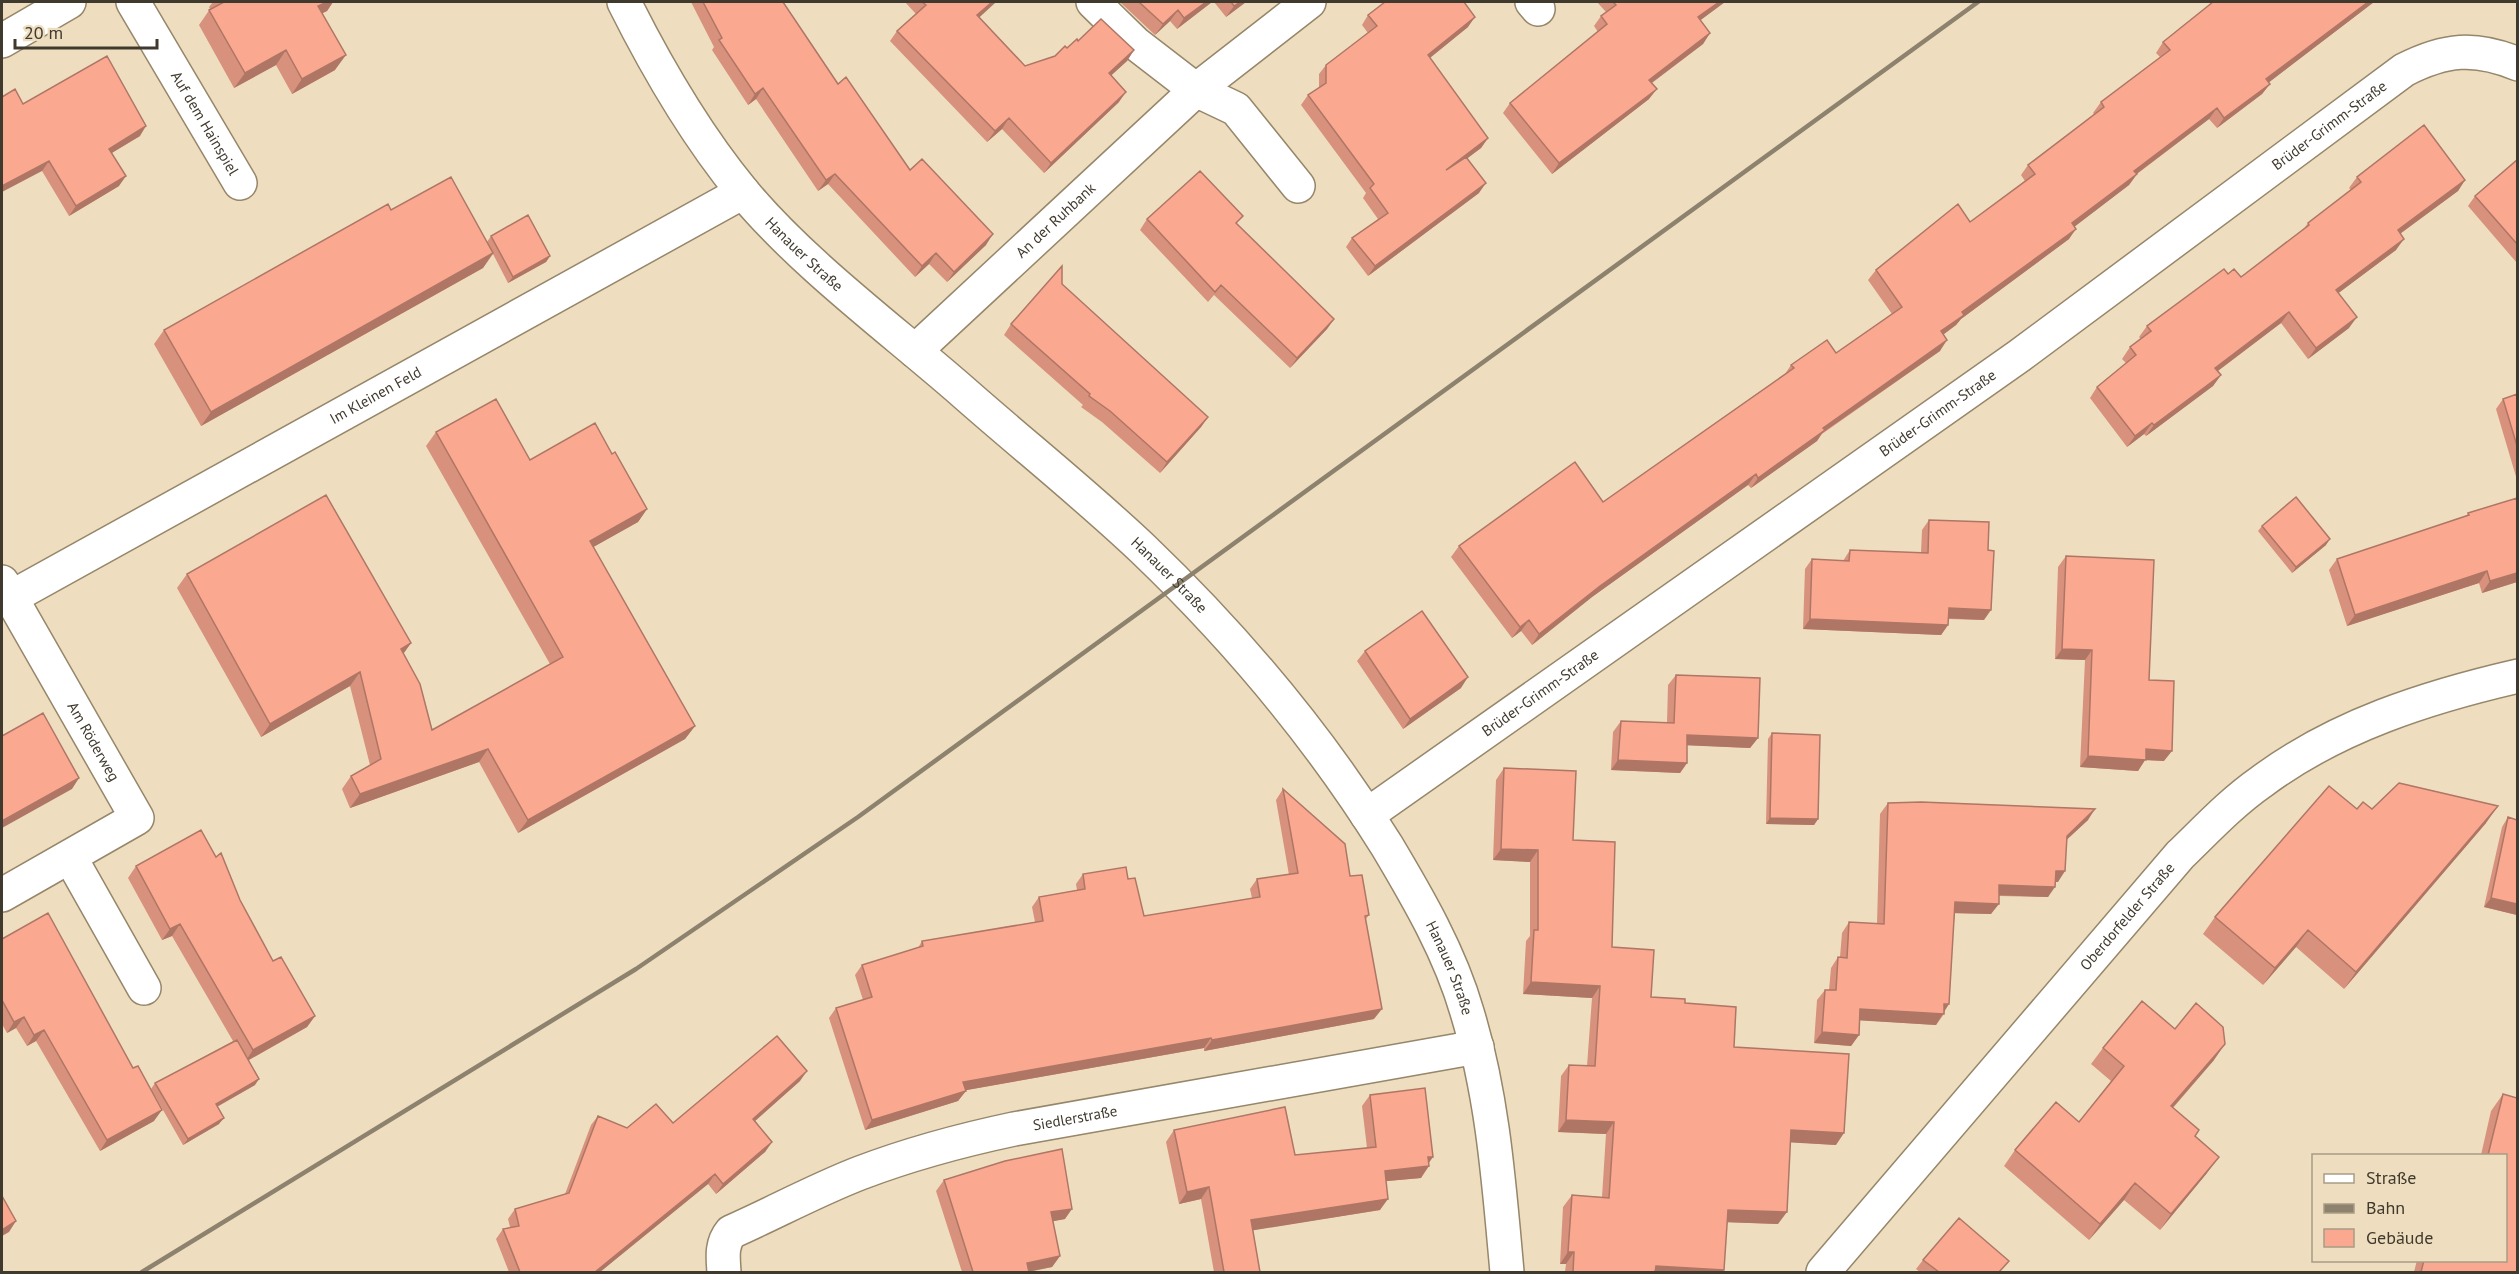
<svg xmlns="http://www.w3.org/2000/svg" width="2519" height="1274" font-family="'PT Sans',sans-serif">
	<rect width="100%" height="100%" fill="#eedebf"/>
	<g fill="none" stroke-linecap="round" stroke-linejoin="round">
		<defs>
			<g id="minor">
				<path id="s1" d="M133,2L240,183"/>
				<path id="s2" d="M624,2C657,68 696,135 743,192C803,264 891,329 962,391C1022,444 1085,494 1143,549C1236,638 1319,737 1387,846C1418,898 1450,953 1467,1012C1493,1097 1499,1184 1507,1272"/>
				<path d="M1093,2L1135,43L1196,90L1236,109L1298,186"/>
				<path d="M1532,2L1538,9"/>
				<path d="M2,41L69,2"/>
				<path id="s3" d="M915,351L1196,90L1309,2"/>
				<path id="s4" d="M2,582L137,818L2,895"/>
				<path id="s5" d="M10,598L743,192"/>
				<path id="s6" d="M1367,815L2019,356L2404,70C2445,49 2475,46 2518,64"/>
				<path d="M70,857L144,988"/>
				<path id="s7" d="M724,1272C723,1258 721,1244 731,1232C774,1213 816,1190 860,1173C910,1154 962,1140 1014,1129L1477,1047"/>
				<path id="s8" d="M1823,1272L2180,855C2206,830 2231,803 2261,782C2336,726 2427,697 2518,676"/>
			</g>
		</defs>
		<!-- minor casing -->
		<use href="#minor" stroke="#96866a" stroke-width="36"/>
		<!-- minor -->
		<use href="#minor" stroke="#fff" stroke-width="33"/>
		<!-- rail -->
		<path stroke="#8d826e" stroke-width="4.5" d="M142,1272L636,969L858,817L1978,2"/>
	</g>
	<!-- wall -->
	<path fill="#d7917c" d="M213,2H333L327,11L322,13L335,70L292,94L276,65L234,88L199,25L210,9L209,7Z
		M691,2H783L838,84L910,170L986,245L947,282L929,264L915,277L828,184L818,191L756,99L748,105L712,50L714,47Z
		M905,2H996L979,17L1025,66L1055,56L1078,41L1134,50L1127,61L1111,75L1119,102L1044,173L1002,129L987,142L890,41L897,31L916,14Z
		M1123,2H1212L1177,29L1170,21L1155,35L1121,3Z
		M1214,2H1246L1226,17Z
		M1597,2H1725L1700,20L1710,33L1703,44L1652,83L1649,99L1552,174L1503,113L1510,103L1598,32L1594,26L1601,16L1606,12Z
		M2213,2H2374L2269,82L2270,84L2262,94L2217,128L2209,119L2137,174L2129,185L2075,226L2069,239L1961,319L1956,325L1943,335L1940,351L1822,434L1817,441L1751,488L1748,485L1592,597L1532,645L1521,631L1512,638L1451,557L1459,546L1603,502L1785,374L1791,365L1836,353L1892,314L1868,280L1876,270L1970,222L2025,181L2021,175L2028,165L2094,114L2093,113L2101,102L2160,57L2156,53L2163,42Z
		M1368,15L1468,27L1430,58L1488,138L1481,148L1467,158L1479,193L1368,276L1346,247L1352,238L1378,219L1363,198L1366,193L1301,105L1308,95L1319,88V74L1326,65L1368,33L1362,25Z
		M23,104L140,136L111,153L119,186L69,216L42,171Z
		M2517,160V263L2468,206L2475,196Z
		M2357,177L2465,180L2458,191L2400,234L2396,250L2338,293L2349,328L2308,359L2281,323L2218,371L2221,375L2213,386L2146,436L2144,434L2127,447L2090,398L2097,387L2126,363L2122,359L2130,347L2141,339L2139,337L2147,326L2228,274L2241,277L2303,230L2308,223L2351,190L2349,188Z
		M391,210L487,242L491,236L550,256L546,262L508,283L493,254L483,268L201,426L154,344L164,330Z
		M1147,219L1237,225L1334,319L1327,329L1290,368L1214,295L1208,302L1140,230Z
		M1062,284L1208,417L1201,427L1160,473L1102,422L1081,407L1083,405L1004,335L1011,324Z
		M2517,394V480L2496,409L2503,399Z
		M436,432L530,460L612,454L647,509L638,522L593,547L695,726L685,739L518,833L479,762L350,808L342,789L351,776L370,765L350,686L261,737L177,588L187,574L411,643L403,654L432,730L550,664L426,446Z
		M2468,513L2517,582L2482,593L2479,583L2347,626L2329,570L2337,559L2466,516Z
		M1929,520L1984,620L1948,619V625L1941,635L1803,629L1805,569L1812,559L1843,561L1850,550L1921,553L1922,530Z
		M2262,526L2326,545L2292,573L2258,531Z
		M2066,556L2149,680L2164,761L2145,760L2138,771L2080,767L2085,660L2055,659L2058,567Z
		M1365,651L1461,688L1403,729L1357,661Z
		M1676,675L1758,738L1750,748L1687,745V763L1680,773L1611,770L1613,732L1621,721L1667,723L1668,685Z
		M1772,733L1818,819L1814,825L1766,824L1768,739Z
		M1504,768L1573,840L1612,947L1651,997L1685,1003L1734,1047L1836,1145L1791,1142L1778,1224L1727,1222L1722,1272H1565L1566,1264H1560L1563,1207L1572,1195L1602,1197L1606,1134L1558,1132L1561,1076L1569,1065L1587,1066L1592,998L1523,994L1526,941L1530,936V862L1493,860L1496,780Z
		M1283,789L1350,876L1369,915L1366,919L1374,1019L1204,1051V1048L966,1090L958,1101L865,1130L829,1018L836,1008L863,1000L855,975L862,965L918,948L922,941L1035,922L1032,907L1039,897L1077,890L1076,884L1083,874L1128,879L1144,916L1252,898L1250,889L1257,879L1289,875L1276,800Z
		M1888,803L2088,820L2066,840L2058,882H2055L2048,897L1999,896L1991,914L1955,913L1944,1014L1936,1025L1860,1020L1859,1035L1851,1046L1814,1043L1817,1000L1825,990H1829L1831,968L1838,957H1840L1842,933L1849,922L1877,924L1880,814Z
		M2357,809H2372L2486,823L2344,989L2296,947L2263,985L2203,934L2215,917Z
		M2508,817L2517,915L2484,907L2502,827Z
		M136,866L240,900L273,961L315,1016L307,1027L249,1060L255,1085L217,1107L219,1124L183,1145L151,1089L155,1083L233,1041L172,936L162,940L128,878Z
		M2,939L154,1121L100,1151L36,1041L27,1046L16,1028L7,1033L2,1024Z
		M2175,1029L2214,1060L2173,1108L2195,1136L2207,1173L2160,1230L2124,1200L2089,1240L2004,1166L2015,1150L2079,1122L2111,1081L2091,1064L2103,1048Z
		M800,1081L755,1121L772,1142L765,1152L716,1194L708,1184L600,1272H509L496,1239L503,1229L510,1227L508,1219L515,1209L565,1194L591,1125L598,1116L627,1128L673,1123Z
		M2503,1094L2517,1272H2414L2417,1260H2505V1155H2481L2491,1111Z
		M1370,1095L1428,1163L1421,1178L1386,1181L1380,1210L1253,1230L1260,1272H1214L1201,1199L1179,1204L1166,1142L1174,1130L1295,1155L1367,1148L1362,1106Z
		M944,1180L1065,1219L1053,1221L1060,1256L1052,1267L1029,1272H962L936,1191Z
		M1923,1260L2001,1272H1920L1916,1269Z"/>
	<!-- shaded-wall -->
	<path fill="#af7665" d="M327,2H333L327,11L307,21L318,6Z
		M992,2H996L970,26L977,15Z
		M1206,2H1212L1177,29L1184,18Z
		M1240,2H1246L1226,17L1234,6Z
		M1719,2H1725L1690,28L1698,17Z
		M2368,2H2374L2259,90L2266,79Z
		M1178,10L1170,21L1155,35L1163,24Z
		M1475,17L1468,27L1421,65L1428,55Z
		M1710,33L1703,44L1642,90L1649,80Z
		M286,50L276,65L234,88L245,73Z
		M1134,50L1127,61L1102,84L1109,73Z
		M346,55L335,70L292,94L302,79Z
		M2270,84L2262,94L2217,128L2224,118Z
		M763,88L756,99L748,105L755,94Z
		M1657,89L1649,99L1552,174L1559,163Z
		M1126,92L1119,102L1044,173L1051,163Z
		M2217,108L2209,119L2127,181L2134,171Z
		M1009,118L1002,129L987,142L995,131Z
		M146,126L140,136L102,159L109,149Z
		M1488,138L1481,148L1439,180L1446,170Z
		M49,161L42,171L2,192V186Z
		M835,174L828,184L818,191L826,180Z
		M2137,174L2129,185L2065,234L2072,223Z
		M126,176L119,186L69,216L76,206Z
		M2465,180L2458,191L2390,241L2398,230Z
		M1486,183L1479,193L1368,276L1375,266Z
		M2076,229L2069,239L1961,319L1956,325L1933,342L1941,331L1962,312Z
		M993,234L986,245L947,282L954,272Z
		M2404,239L2396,250L2328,301L2336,290Z
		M493,253L483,268L201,426L211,412Z
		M936,253L929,264L915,277L922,266Z
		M550,256L546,262L508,283L513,277Z
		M2289,312L2281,323L2207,379L2215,368Z
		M2357,317L2349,328L2308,359L2316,348Z
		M1334,319L1327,329L1290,368L1297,358Z
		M1947,340L1940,351L1822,433L1817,441L1751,488L1758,478L1823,428Z
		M2221,375L2213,386L2146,436L2154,425Z
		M1208,417L1201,427L1160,473L1167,462Z
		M2152,423L2144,434L2127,447L2135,436Z
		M1756,474L1748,485L1592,597L1532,645L1539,634L1600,586Z
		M647,509L638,522L581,554L590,541Z
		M2330,539L2326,545L2292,573L2296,567Z
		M2487,571L2479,583L2347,626L2355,615Z
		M2517,573V582L2482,593L2490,581Z
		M1949,608L1991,610L1984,620L1942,618Z
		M1810,619L1948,625L1941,635L1803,629Z
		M1529,620L1521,631L1512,638L1520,627Z
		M411,643L401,657V649Z
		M2062,649L2092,650L2085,660L2055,659Z
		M360,672L350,686L261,737L270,724Z
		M1468,677L1461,688L1403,729L1410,719Z
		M695,726L685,739L518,833L528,820Z
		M1687,735L1758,738L1750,748L1680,745Z
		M488,749L479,762L350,808L360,794Z
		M2146,749L2172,751L2164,761L2145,760L2138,771L2080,767L2088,756Z
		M1618,760L1687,763L1680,773L1611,770Z
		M79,778L72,789L2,828V821Z
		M2498,806L2486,823L2344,989L2356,972Z
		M2095,809L2088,820L2059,847L2067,836Z
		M1770,818L1818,819L1814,825L1766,824Z
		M1501,849L1538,850L1530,862L1493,860Z
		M2056,871H2065L2058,882H2048Z
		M1999,885L2055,887L2048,897L1992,895Z
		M2491,898L2517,904V915L2484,907Z
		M1955,902L1999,904L1991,914L1948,913Z
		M180,924L172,936L162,940L170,929Z
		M2308,930L2296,947L2263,985L2275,968Z
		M1531,982L1600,986L1592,998L1523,994Z
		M1949,1004L1936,1025L1853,1020L1860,1009Z
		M1382,1009L1374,1019L1204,1051L1212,1040Z
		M315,1016L307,1027L245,1062L253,1050Z
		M24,1017L16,1028L7,1033L14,1022Z
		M44,1030L36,1041L27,1046L34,1035Z
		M1822,1032L1859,1035L1851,1046L1814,1043Z
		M1211,1038L1204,1048L956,1092L963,1082Z
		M2225,1044L2214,1060L2160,1122L2171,1106Z
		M807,1071L800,1081L746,1129L753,1119Z
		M259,1079L255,1085L211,1110L216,1104Z
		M966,1091L958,1101L865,1130L872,1120Z
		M162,1110L154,1121L100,1151L107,1140Z
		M224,1118L219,1124L183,1145L188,1139Z
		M1566,1120L1614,1122L1606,1134L1558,1132Z
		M1791,1130L1844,1133L1836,1145L1783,1142Z
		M772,1142L765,1152L716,1194L723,1184Z
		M1428,1157H1433L1426,1167L1429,1166L1421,1178L1377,1182L1385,1171Z
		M2219,1157L2207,1173L2160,1230L2171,1214Z
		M715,1174L708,1184L600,1272H595Z
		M2135,1183L2124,1200L2089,1240L2100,1224Z
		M1209,1187L1201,1199L1179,1204L1187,1192Z
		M1388,1199L1380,1210L1243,1232L1251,1220Z
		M1072,1209L1065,1219L1044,1223L1051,1212Z
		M1728,1210L1787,1212L1778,1224L1720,1222Z
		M16,1221L9,1232L2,1236V1230Z
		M1568,1252H1574L1566,1264H1560Z
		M1060,1256L1052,1267L1026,1272L1027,1263Z
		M1656,1266L1724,1270L1722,1272H1651Z"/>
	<!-- building -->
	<path fill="#faa990" stroke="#af7665" stroke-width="1.5" d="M224,2H327L318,6L346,55L302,79L286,50L245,73L209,10Z
		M703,2H783L838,84L846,77L910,170L922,159L993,234L954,272L936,253L922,266L835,174L826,180L763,88L755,94L719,40L722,38Z
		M922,2H992L977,15L1025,66L1055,56L1065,46L1067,48L1077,39L1078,41L1101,19L1134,50L1109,73L1126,92L1051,163L1009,118L995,131L897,31L926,5Z
		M1139,2H1206L1184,18L1178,10L1163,24Z
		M1231,2H1240L1234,6Z
		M1385,2H1464L1475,17L1428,55L1488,138L1446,170L1466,157L1486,183L1375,266L1352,238L1388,213L1370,188L1374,184L1308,95L1326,83V65L1377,26L1368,15Z
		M1613,2H1719L1698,17L1710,33L1649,80L1657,89L1559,163L1510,103L1607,24L1601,16L1616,5Z
		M2213,2H2368L2266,79L2270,84L2224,118L2217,108L2134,171L2137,174L2072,223L2076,229L1962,312L1964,315L1941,331L1947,340L1823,428L1825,430L1758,478L1756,474L1600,586L1539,634L1529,620L1520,627L1459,546L1575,462L1603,502L1794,368L1791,365L1827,340L1836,353L1902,307L1876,270L1958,204L1970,222L2035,174L2028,165L2104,107L2101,102L2170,50L2163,42Z
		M107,56L146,126L109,149L126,176L76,206L49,161L2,186V97L15,89L23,104Z
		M2424,125L2465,180L2398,230L2404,239L2336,290L2357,317L2316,348L2289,312L2215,368L2221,375L2154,425L2152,423L2135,436L2097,387L2136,355L2130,347L2151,331L2147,326L2224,269L2228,274L2234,269L2241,277L2309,225L2308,223L2361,182L2357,177Z
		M2517,160V244L2475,196Z
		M1200,171L1243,216L1236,223L1334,319L1297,358L1221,285L1215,292L1147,219Z
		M451,177L493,253L211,412L164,330L388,204L391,210Z
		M528,215L550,256L513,277L491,236Z
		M1062,266V284L1208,417L1167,462L1110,411L1089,396L1090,394L1011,324Z
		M2517,394V446L2503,399Z
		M496,399L530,460L595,423L612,454L615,452L647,509L590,541L695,726L528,820L488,749L360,794L351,776L381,759L360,672L270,724L187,574L326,495L411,643L401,649L420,684L432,730L563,657L436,432Z
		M2296,497L2330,539L2296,567L2262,526Z
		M2517,498V573L2490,581L2487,571L2355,615L2337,559L2469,515L2468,513Z
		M1929,520L1989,522L1988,550L1994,551L1991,610L1949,608L1948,625L1810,619L1812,559L1849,561L1850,550L1928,553Z
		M2066,556L2154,560L2149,680L2174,681L2172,751L2146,749V760L2088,756L2092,650L2062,649Z
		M1422,611L1468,677L1410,719L1365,651Z
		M1676,675L1760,678L1758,738L1687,735V763L1618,760L1621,721L1674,723Z
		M43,713L79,778L2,821V736Z
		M1772,733L1820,735L1818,819L1770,818Z
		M1504,768L1576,771L1573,840L1615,842L1612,947L1654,950L1651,997L1685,999V1003L1736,1007L1734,1047L1849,1054L1844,1133L1791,1130L1787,1212L1728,1210L1724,1270L1656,1266L1655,1272H1573L1574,1252H1568L1572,1195L1609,1198L1614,1122L1566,1120L1569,1065L1595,1066L1600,986L1531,982L1534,930H1538V850L1501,849Z
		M2399,783L2498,806L2356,972L2308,930L2275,968L2215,917L2329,786L2357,809L2363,802L2372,809Z
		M1283,789L1345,844L1350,876L1362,875L1369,915L1365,916L1382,1009L1212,1040L1211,1038L963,1082L966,1091L872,1120L836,1008L872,997L862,965L923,946L922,941L1043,921L1039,897L1085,889L1083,874L1126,867L1128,879L1135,878L1144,916L1260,897L1257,879L1298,873Z
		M1921,802L2095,809L2067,836L2065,871H2056L2055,887L1999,885V904L1955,902L1949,1004H1944V1014L1860,1009L1859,1035L1822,1032L1825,990H1836L1838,957L1847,958L1849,922L1884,924L1888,803Z
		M2508,817L2517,820V904L2491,898Z
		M201,830L216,857L221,853L240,900L273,961L281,957L315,1016L253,1050L180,924L170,929L136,866Z
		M48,913L133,1068L138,1066L162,1110L107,1140L44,1030L34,1035L24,1017L14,1022L2,1000V939Z
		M2142,1001L2175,1029L2196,1003L2223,1027L2225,1044L2171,1106L2199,1130L2195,1136L2219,1157L2171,1214L2135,1183L2100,1224L2015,1150L2056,1102L2079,1122L2124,1066L2103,1048Z
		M777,1036L807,1071L753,1119L772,1142L723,1184L715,1174L595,1272H520L503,1229L519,1226L515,1209L569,1193L598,1116L627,1128L656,1104L673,1123Z
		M237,1040L259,1079L216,1104L224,1118L188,1139L155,1083Z
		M1425,1088L1433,1157H1428L1429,1166L1385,1171L1388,1199L1251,1220L1260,1272H1224L1209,1187L1187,1192L1174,1130L1285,1107L1295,1155L1376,1147L1370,1095Z
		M2503,1094L2517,1098V1272H2421L2424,1260H2505V1155H2488Z
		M1062,1149L1072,1209L1051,1212L1060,1256L1027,1263L1029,1272H973L944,1180L1005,1161Z
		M2,1196L16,1221L2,1230Z
		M1959,1218L2009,1261L1999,1272H1939L1923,1260Z"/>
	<g text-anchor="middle" stroke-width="6" stroke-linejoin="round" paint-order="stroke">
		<!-- street labels -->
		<g font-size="15" fill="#403a2e" stroke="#eedebf">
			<text dy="5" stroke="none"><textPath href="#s1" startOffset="141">Auf dem Hainspiel</textPath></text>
			<text dy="5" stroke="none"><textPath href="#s6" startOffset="1184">Brüder-Grimm-Straße</textPath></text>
			<text dy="5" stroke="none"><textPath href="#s3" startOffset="192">An der Ruhbank</textPath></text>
			<text dy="5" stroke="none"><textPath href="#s2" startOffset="312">Hanauer Straße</textPath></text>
			<text dy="5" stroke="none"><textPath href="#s5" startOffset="418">Im Kleinen Feld</textPath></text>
			<text dy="5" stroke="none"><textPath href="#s6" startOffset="698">Brüder-Grimm-Straße</textPath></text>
			<text dy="5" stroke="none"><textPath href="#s2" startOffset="798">Hanauer Straße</textPath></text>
			<text dy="5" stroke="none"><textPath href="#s6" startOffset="212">Brüder-Grimm-Straße</textPath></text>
			<text dy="5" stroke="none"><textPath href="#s4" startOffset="184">Am Röderweg</textPath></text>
			<text dy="5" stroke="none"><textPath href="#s8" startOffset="468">Oberdorfelder Straße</textPath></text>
			<text dy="5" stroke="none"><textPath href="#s2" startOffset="1284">Hanauer Straße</textPath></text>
			<text dy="5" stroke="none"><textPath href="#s7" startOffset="406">Siedlerstraße</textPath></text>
		</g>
	</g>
	<!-- border -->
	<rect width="2519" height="1274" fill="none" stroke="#403a2e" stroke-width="6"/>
	<!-- legend -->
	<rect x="2312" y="1154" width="195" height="108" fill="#eedebf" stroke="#a89c85" stroke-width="1.5"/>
	<rect x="2324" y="1174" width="30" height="9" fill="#ffffff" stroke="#a89c85" stroke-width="1.5"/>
	<text x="2366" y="1184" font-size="18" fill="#403a2e">Straße</text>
	<rect x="2324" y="1204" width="30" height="9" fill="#8d826e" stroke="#a89c85" stroke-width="1.5"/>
	<text x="2366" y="1214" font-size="18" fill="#403a2e">Bahn</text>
	<rect x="2324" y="1229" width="30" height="18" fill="#faa990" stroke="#a89c85" stroke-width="1.5"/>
	<text x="2366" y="1244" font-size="18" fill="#403a2e">Gebäude</text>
	<!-- scale -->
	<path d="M15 39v9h142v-9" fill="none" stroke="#403a2e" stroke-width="3"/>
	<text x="24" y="39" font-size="18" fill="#403a2e" stroke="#eedebf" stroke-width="4.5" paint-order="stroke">20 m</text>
</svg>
